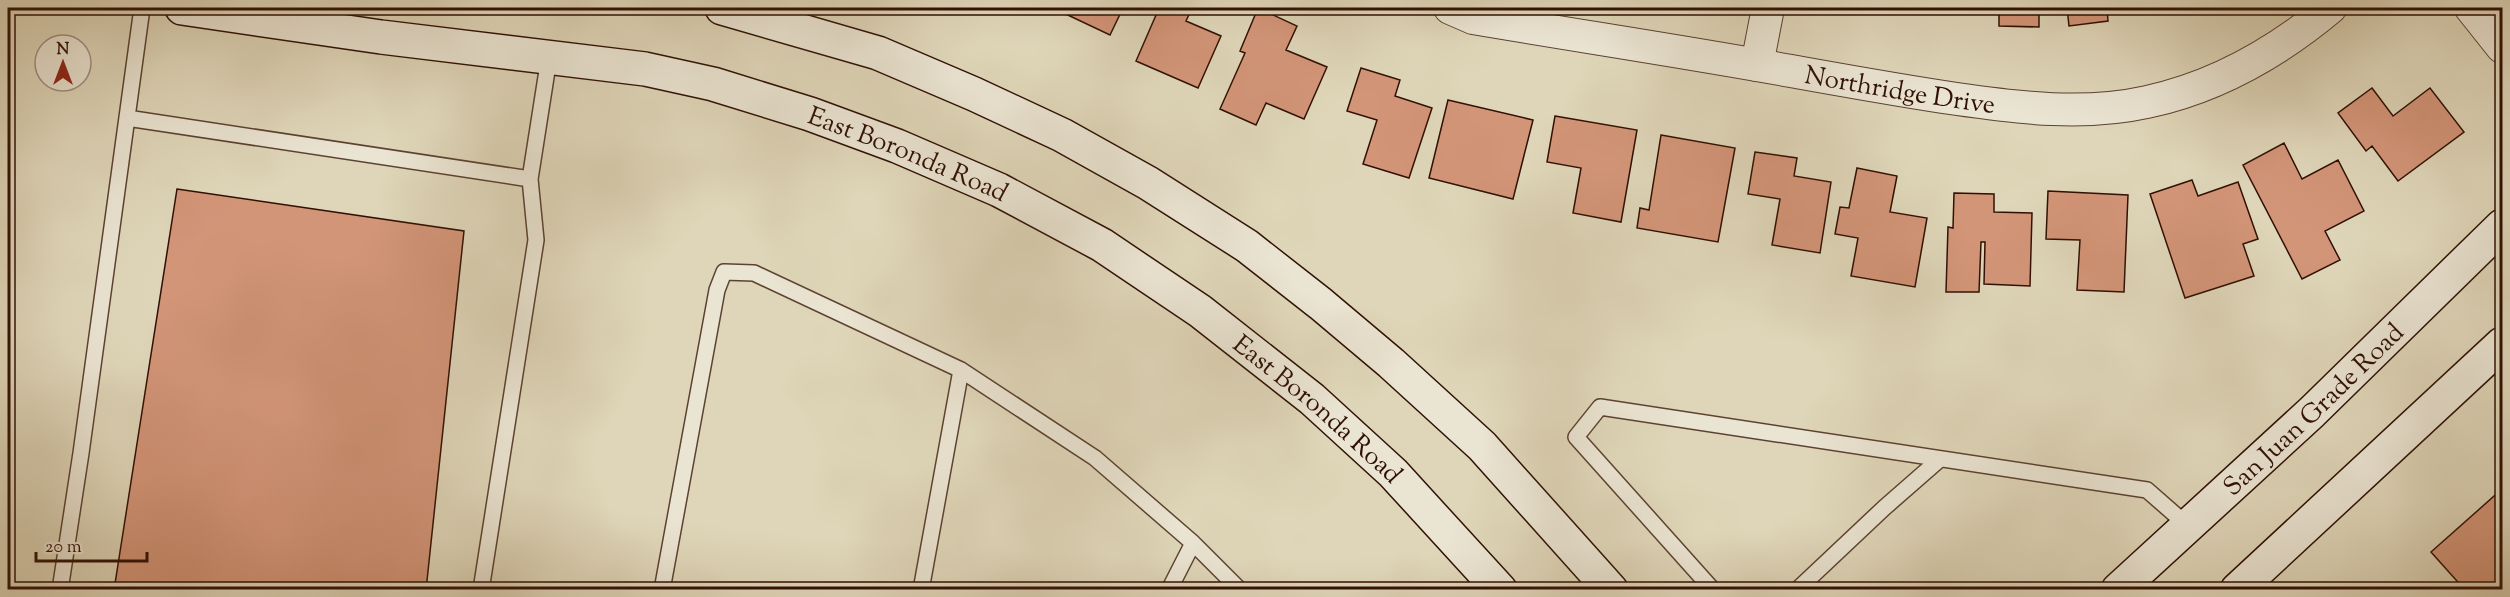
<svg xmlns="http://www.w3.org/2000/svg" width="2510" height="597" font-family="'Sorts Mill Goudy',serif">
	<rect width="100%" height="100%" fill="#dfd6b9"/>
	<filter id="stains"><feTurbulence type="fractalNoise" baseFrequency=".00333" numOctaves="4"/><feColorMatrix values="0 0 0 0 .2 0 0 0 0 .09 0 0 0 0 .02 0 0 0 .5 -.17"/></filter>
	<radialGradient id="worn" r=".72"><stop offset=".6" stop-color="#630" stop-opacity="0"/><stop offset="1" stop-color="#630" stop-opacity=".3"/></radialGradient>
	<!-- building -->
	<path fill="#d39578" stroke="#301004" stroke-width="1.5" d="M1053,8H1123L1110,35Z
		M1148,8H1192L1186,21L1221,36L1198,88L1136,61L1156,15L1147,10Z
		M1258,8L1297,26L1286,50L1327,67L1304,119L1266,103L1256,125L1220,109L1245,53L1240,51Z
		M1999,8H2039V27L1999,26Z
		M2067,8H2107L2108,21L2069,26Z
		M1361,68L1400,80L1395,96L1432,108L1409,178L1363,164L1377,120L1347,111Z
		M2372,88L2393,116L2430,88L2464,132L2398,181L2372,146L2366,151L2338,113Z
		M1448,100L1533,120L1513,199L1429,178Z
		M1555,116L1637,130L1621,222L1573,213L1581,168L1547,162Z
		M1661,135L1735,148L1718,242L1637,228L1640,208L1649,210Z
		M2284,143L2302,179L2338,160L2364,211L2325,231L2340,260L2302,279L2243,165Z
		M1755,152L1797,158L1794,176L1831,182L1820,253L1772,245L1780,199L1748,194Z
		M1857,168L1897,176L1890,212L1927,218L1915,287L1851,276L1858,238L1835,234L1840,207L1849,208Z
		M2192,180L2198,196L2238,182L2258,239L2243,244L2254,276L2185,298L2150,194Z
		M177,189L464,231L426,590H114Z
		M2048,191L2128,195L2124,292L2077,290L2080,240L2046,239Z
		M1954,193L1994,194V212L2032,213L2030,286L1984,284L1985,242H1981L1979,292H1946L1948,227L1953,228Z
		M2502,489V580L2492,590H2465L2431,552Z"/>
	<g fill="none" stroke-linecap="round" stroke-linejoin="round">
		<defs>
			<path id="service" d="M127,118L530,179
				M60,590L81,453L142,8
				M481,590L536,240L530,179L549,58
				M662,590L717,290L724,272L754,273L961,370L1095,458L1193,543L1240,590
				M921,590L961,370
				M1169,590L1193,543
				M1713,590L1576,437L1600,407L2147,490L2187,525
				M1797,590L1884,508L1940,459"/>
			<g id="minor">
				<path id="s1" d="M1450,8L1473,18C1579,36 1686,52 1791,71C1847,81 1902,91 1957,99C2020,108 2084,116 2147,102C2217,87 2276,53 2330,8"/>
				<path d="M2471,8L2502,47"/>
				<path d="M1757,65L1768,8"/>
			</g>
			<g id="secondary">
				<path id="s2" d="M182,8L381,37L645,69L713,84L810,114L897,146L999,190L1102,245L1200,311L1312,399L1393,473L1500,590"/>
				<path d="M722,8L878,53L974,94L1062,135L1148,183L1247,246L1321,304L1391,363L1482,446L1611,590"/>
				<path id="s3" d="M2118,590L2312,412L2502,226"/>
				<path d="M2237,590L2502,344"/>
			</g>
		</defs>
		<!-- service casing -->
		<use href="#service" stroke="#5c4231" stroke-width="18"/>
		<!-- minor casing -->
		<use href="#minor" stroke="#5c4231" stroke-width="34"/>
		<!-- secondary casing -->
		<use href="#secondary" stroke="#301004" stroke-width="36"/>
		<!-- service -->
		<use href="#service" stroke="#eae4d2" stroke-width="15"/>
		<!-- minor -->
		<use href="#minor" stroke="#eae4d2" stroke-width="32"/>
		<!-- secondary -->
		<use href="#secondary" stroke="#eae4d2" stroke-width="33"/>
	</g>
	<g text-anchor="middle" stroke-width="4.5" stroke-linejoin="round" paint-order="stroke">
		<!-- street labels -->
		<g font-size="26" fill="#301004" stroke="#eae4d2">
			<text dy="9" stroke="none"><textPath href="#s1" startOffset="458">Northridge Drive</textPath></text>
			<text dy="9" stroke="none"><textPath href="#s2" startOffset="744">East Boronda Road</textPath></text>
			<text dy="9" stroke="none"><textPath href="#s2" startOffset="1230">East Boronda Road</textPath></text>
			<text dy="9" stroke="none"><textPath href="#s3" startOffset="266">San Juan Grade Road</textPath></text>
		</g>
	</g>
	<!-- margin -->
	<rect width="2510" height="597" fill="none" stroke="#dfd6b9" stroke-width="30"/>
	<rect x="9" y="9" width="2492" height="579" fill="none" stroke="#301004" stroke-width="3"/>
	<rect x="15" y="15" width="2480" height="567" fill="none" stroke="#301004" stroke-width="1.5"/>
	<!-- north arrow -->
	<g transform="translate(63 63)"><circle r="28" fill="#eae4d2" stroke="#a08f80" stroke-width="1.5"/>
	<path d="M0-4.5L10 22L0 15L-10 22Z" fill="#8f2418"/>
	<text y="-9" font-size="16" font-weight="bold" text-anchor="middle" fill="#301004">N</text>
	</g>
	<!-- scale -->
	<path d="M36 552v9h111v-9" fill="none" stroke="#301004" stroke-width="3"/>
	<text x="45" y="552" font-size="18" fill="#301004" stroke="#eae4d2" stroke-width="4.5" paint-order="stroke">20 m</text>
	<rect width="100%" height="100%" filter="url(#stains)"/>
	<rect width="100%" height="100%" fill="url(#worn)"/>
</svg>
